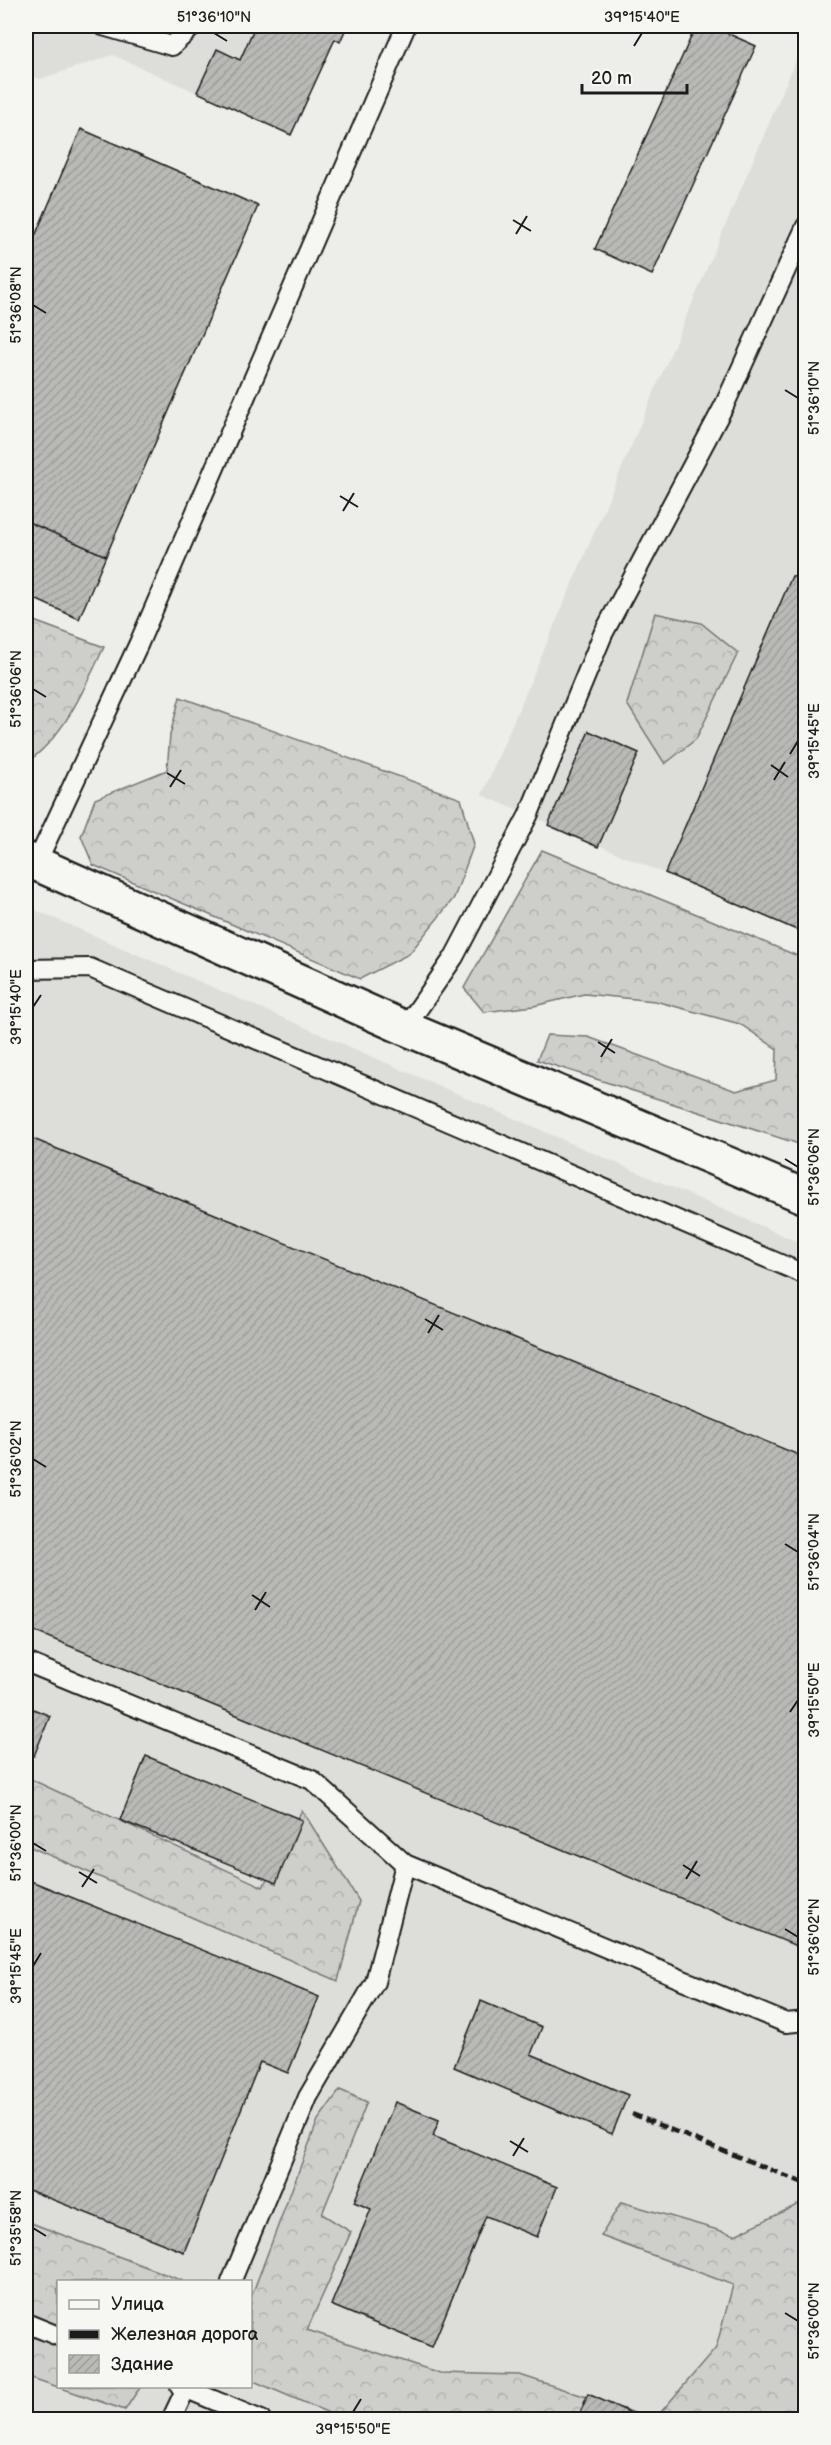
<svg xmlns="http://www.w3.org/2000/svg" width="831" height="2445" font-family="'Balsamiq Sans',sans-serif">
	<defs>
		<pattern id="forest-crowns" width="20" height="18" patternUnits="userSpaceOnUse" patternTransform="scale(1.5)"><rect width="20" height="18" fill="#cececb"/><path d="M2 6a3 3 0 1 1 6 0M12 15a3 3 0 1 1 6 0" fill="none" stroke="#b0b0ae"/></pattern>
		<pattern id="building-hatch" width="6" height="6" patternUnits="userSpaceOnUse" patternTransform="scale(1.5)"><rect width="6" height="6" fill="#b9b9b6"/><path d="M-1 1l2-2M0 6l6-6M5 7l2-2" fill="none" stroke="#9e9e9c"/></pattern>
	</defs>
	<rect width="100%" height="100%" fill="#edede9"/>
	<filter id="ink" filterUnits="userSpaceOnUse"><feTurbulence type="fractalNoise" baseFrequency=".0167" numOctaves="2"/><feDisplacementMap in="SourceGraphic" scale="12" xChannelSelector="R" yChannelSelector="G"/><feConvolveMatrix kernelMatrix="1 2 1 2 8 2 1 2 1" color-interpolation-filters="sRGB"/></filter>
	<g filter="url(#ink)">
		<!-- built -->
		<path fill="#ddddda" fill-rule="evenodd" d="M26,26H347L340,42L335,40L291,135L113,55L40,79L26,74Z
			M805,39V934L482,795Z
			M26,906L805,1245V2419H26ZM58,2282H250V2386H58Z"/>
		<!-- forest -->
		<path fill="url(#forest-crowns)" stroke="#757574" stroke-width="1.5" d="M655,613L701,623L738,653L696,739L665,764L627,704Z
			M26,618L104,647C84,689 65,736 26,763Z
			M180,697L461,799L474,844L454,898L409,954L360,979L93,865L81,836L95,799L167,770L170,735Z
			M542,850L805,959V1146L537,1060L547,1035L588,1037L736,1091L776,1080L777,1049L740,1024L655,1001L584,994L534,1006L484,1012L464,988Z
			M26,1777L263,1887L302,1810L359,1901L338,1981L26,1845Z
			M340,2090L367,2102L322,2214L351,2232L307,2330L440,2373L520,2375L653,2419H343L251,2380L250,2300L318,2120Z
			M805,2201V2419H655L716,2348L733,2285L601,2236L621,2202L735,2235Z
			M26,2221L183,2281L58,2282V2386L140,2387L125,2410L26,2376Z"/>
		<!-- building -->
		<path fill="url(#building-hatch)" stroke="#1c1c1c" stroke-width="1.5" d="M255,26H347L340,42L335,39L291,135L197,92L217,49L240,60Z
			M696,26H711L756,46L652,275L595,249Z
			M81,129L258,206L106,556L26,521V257Z
			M26,521L106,556L79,619L26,595Z
			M792,576L806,582V934L665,873Z
			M589,731L639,753L598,847L548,825Z
			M26,1136L806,1458V1950L26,1628Z
			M26,1706L50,1716L34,1756L26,1752Z
			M146,1756L302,1820L276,1883L120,1820Z
			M26,1879L319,1997L288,2073L260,2062L184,2252L26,2189Z
			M481,2001L542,2027L531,2054L628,2095L612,2134L454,2067Z
			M395,2102L439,2120L433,2136L557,2187L537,2237L486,2216L432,2347L331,2305L371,2209L354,2202Z
			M588,2394L647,2420H577Z"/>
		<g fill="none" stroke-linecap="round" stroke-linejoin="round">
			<defs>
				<path id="service" d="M103,26L172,46L193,26
					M36,864L139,643L406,26
					M26,969L90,968L806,1275
					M405,1028L454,957L528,816L603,634L724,406L806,226
					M26,1662L312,1780L405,1864L786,2023L806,2021
					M231,2282L308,2097L375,1982L405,1864
					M26,2323L58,2336
					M180,2386L261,2420
					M171,2420L187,2386"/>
				<path id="minor" d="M26,859L405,1028L806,1197"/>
			</defs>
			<!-- service casing -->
			<use href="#service" stroke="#1c1c1c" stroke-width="22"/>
			<!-- minor casing -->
			<use href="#minor" stroke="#1c1c1c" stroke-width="38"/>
			<!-- service -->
			<use href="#service" stroke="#f6f6f2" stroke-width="18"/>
			<!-- minor -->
			<use href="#minor" stroke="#f6f6f2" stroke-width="33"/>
			<!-- rail -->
			<path stroke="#1c1c1c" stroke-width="4.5" stroke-dasharray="9 4.5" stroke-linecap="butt" d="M632,2114L806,2184"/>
		</g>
	</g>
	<!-- ticks -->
	<path fill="none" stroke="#1c1c1c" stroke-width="2" d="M214,33L227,41M634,46L642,33M513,220L531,231M516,234L527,216M33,305L46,313M785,390L798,398M340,496L358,507M343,511L354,493M33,689L46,697M790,754L798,741M771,765L788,777M167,773L185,784M774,780L785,762M170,787L181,770M33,1007L41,995M598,1042L615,1053M601,1057L612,1039M785,1159L798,1167M425,1319L443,1330M428,1333L439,1315M33,1459L46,1467M785,1544L798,1552M252,1595L270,1607M255,1610L266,1592M790,1712L798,1700M33,1843L46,1851M683,1865L700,1876M79,1872L97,1883M686,1879L697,1861M82,1887L94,1869M785,1929L798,1937M33,1966L41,1953M510,2141L528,2152M513,2156L524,2138M33,2228L46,2236M785,2313L798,2321M353,2412L361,2399"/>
	<!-- margin -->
	<rect width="831" height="2445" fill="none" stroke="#f6f6f2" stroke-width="66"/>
	<!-- legend -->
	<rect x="57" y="2280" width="195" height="108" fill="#f6f6f2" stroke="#9f9f9c" stroke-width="1.5"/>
	<rect x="69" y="2300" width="30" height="9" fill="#f6f6f2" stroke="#9f9f9c" stroke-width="1.5"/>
	<text x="111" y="2310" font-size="18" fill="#1c1c1c">Улица</text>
	<rect x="69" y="2330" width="30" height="9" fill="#1c1c1c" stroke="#9f9f9c" stroke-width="1.5"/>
	<text x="111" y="2340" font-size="18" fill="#1c1c1c">Железная дорога</text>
	<rect x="69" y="2355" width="30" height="18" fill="url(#building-hatch)" stroke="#9f9f9c" stroke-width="1.5"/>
	<text x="111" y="2370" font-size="18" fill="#1c1c1c">Здание</text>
	<!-- scale -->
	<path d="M582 84v9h105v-9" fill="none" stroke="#1c1c1c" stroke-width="3"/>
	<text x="591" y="84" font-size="18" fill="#1c1c1c" stroke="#f6f6f2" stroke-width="4.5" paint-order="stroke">20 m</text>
	<rect x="33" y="33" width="765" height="2379" fill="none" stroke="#1c1c1c" stroke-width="2"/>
	<g font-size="15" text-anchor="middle" fill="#1c1c1c">
		<text x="214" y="22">51°36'10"N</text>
		<text x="642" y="22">39°15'40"E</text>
		<text transform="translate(16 305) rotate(-90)" y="5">51°36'08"N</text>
		<text transform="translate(814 398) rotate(-90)" y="5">51°36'10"N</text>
		<text transform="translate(16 689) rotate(-90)" y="5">51°36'06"N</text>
		<text transform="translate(814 741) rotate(-90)" y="5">39°15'45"E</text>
		<text transform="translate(16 1007) rotate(-90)" y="5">39°15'40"E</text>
		<text transform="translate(814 1167) rotate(-90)" y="5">51°36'06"N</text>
		<text transform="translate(16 1459) rotate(-90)" y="5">51°36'02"N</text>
		<text transform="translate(814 1552) rotate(-90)" y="5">51°36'04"N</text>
		<text transform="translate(814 1700) rotate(-90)" y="5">39°15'50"E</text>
		<text transform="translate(16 1843) rotate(-90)" y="5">51°36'00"N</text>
		<text transform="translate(814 1937) rotate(-90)" y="5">51°36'02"N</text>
		<text transform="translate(16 1966) rotate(-90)" y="5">39°15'45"E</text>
		<text transform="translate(16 2228) rotate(-90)" y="5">51°35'58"N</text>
		<text transform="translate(814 2321) rotate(-90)" y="5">51°36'00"N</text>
		<text x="353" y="2434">39°15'50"E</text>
	</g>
</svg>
